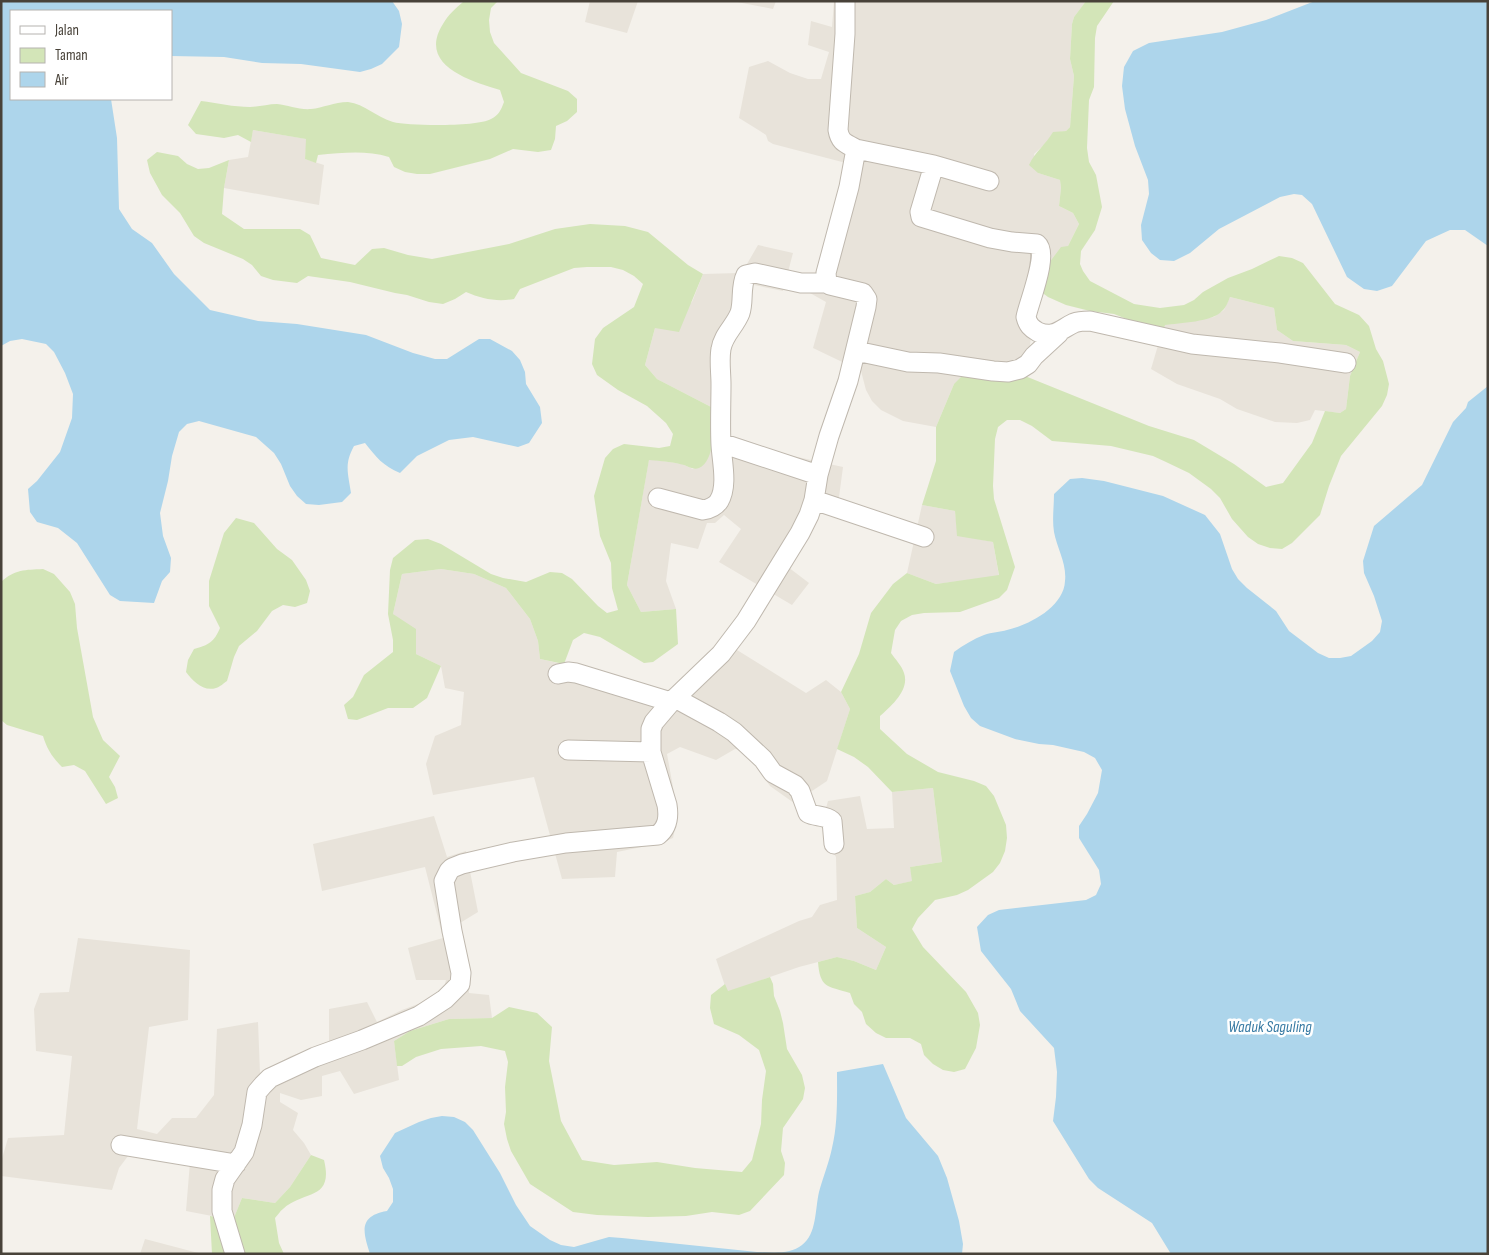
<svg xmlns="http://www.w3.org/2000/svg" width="1489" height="1255" font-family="'Sofia Sans Condensed',sans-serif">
	<rect width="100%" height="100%" fill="#f4f1eb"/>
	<!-- residential -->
	<path fill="#e8e3da" d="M590,1H638L627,33L585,22Z
		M732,1H776L773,9Z
		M834,1H1086L1074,17L1072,24L1070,59L1074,76L1070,127L1066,131L1053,133L1047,142L1034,154L1038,173L1060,180L1061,188L1059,206L1073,213L1079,224L1068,246L1046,267L1033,318L1029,354L1025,376L954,384L936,427L903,421L881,410L872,401L866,390L861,371L813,348L826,302L810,293L846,163L773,144L768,141L766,135L760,131L739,118L749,67L768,61L790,73L808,79H821L829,52L808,45L811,21L832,27Z
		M253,130L307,139L305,159L324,165L319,205L224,188L229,160L248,157Z
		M758,245L793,253L783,291L749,284L730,343L715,409L657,379L645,365L655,328L692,302L703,274L738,273L747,264Z
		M1230,297L1274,308L1277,330L1293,341L1346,345L1360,352L1350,376L1346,409L1340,413L1315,410L1310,420L1297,423L1275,422L1237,409L1220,399L1177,384L1151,369L1164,325L1214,317L1224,310Z
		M716,439L843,467L837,512L821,509L811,534L788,567L809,583L792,605L719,562L741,529L724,515L715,523H707L698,549L671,543L666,581L676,609L641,612L627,585L649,459L682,464L693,469Z
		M922,505L955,511L958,535L993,542L999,576L936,584L907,573Z
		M441,569L474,574L506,588L530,619L538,641L540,659L590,670L663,695L679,687L725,644L737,650L806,693L826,680L841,692L850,709L827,781L794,803L770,786L745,751L735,749L716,760L680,747L667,754L678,815L673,838L661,843L617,852L615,877L562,879L534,777L433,795L426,764L435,736L461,725L464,692L445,688L441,666L416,654L393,614L402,574Z
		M933,788L942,862L910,867L913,881L894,885L886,879L870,892L855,896L857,928L886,947L876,970L854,961L837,957L799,967L727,992L716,959L799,921L812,917L820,905L837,900L836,857L826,841L823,819L828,801L860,796L867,829L894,828L892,792Z
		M434,816L447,857L466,851L478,912L460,923L468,972L469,993L489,995L492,1018L449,1019L410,1031L394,1041L399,1080L354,1094L340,1071L322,1076V1096L301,1100L280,1093V1102L298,1113L293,1130L304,1143L311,1155L290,1187L275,1203L242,1198L233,1220L186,1211L190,1162L131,1152L119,1168L112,1190L1,1176V1162L8,1138L64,1135L72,1056L36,1051L34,1009L40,993L69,992L78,938L190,950L188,1020L149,1027L137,1129L157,1134L172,1118H196L214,1095L217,1029L258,1022L260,1073L291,1056L329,1044V1009L367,1002L377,1022L402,1010L442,995L446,980H416L408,948L443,938L425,867L322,891L313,844Z
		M145,1239L202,1254H203H140Z"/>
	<!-- green -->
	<path fill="#d3e5b8" d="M464,1H498L491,8L489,20L490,32L494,43L521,73L568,91L577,99V112L567,121L556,126L555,139L551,150L538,152L513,149L490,159L430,174H417L405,172L394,167L389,157C365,150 343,153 318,155L316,163L305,159L306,139L253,130L251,142L238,135L224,138L196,134L188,125L201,101C217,103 234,107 250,107C259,107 268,104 277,104C288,105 299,110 311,109C323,108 334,102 348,102C365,104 376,117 393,122C409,126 477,127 491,119C499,115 501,110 504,102L500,90C470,81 417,65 443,24C448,15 456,8 464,1Z
		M1086,1H1114L1097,26L1095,38L1094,87L1089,100L1087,148L1089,162L1096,175L1102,207L1095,230L1081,251L1080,264L1083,271L1090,281L1134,304L1160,308L1184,305L1194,300L1203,292L1228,278L1252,269L1279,256L1292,258L1303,263L1335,304L1359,315L1369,326L1376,349L1383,361L1389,384L1387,395L1382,406L1341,456L1329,486L1320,515L1292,543L1282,549L1270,548L1258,544L1248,537L1232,519L1220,498L1211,489L1189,473L1166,462L1153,456L1111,446L1052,441L1032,426L1020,420H1007L998,427L995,439L993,486L994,499L1015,567L1007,590L999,598L960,612L924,613L912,615L901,621L895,630L891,653C895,659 902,666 904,673C910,690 891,706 880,716V729L907,754L938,772L974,781L986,786L994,796L1006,825L1007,838L1005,851L1000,863L993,872L968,890L957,895L935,900L918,918L912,929L923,947L966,992L978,1013L980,1025L976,1048L965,1069L954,1072L943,1070L933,1064L924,1055L921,1044L910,1038H886L876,1033L866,1024L862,1012L854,1004L850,993C827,986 820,988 818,962L837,957L854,961L876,970L886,947L857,928L855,896L870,892L886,879L894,885L912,881L910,867L942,862L933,788L892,792L868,767L854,757L837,749L850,709L841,692L859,654L871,613L893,584L907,573L936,584L999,575L993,542L957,536L955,511L922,505L936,461V427L954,384L963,375L1025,376L1149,426L1194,440L1234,464L1266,487L1283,483L1312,443L1325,411L1340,413L1346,409L1350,376L1360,352L1346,345L1293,341L1277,330L1274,308L1230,297C1228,302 1226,308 1222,311C1213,322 1179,323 1165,325L1162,333L1114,314L1090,311L1066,305L1048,297L1040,291L1046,267L1061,247L1068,246L1079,224L1073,213L1059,206L1061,188L1060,180L1038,173L1029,165C1035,152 1046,144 1053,132L1066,131L1070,127L1074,76L1070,59L1072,24L1074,17Z
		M157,152L178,156L187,164L198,169L209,168L229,160L224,188L222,214L244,229H300L310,235L321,258L355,265L372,249L384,248L408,255L432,259L509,244L555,229L590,224L625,226L648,232L688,265L703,274L679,332L655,328L645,365L657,379L715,409C714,424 715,462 699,468C694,470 689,467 684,465C673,462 660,461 649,460L627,585L641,612L676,609L678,644L653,662L644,663L600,637L584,633L573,640L564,664L540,659L538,641L530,619L506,588L474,574L441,569L402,574L393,614L416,629V654L441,666L427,698L413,708H388L357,720L348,719L344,705L353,697L364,675L393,652V640L388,614L390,570L393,558L415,540L428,539L441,544L491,574L503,578L526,582L550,572L562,573L572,579L598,606L607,613L618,610L612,588L611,563L600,536L594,496L605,458L613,449L624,444L659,448L670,446L673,434L666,423L647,406L618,390L597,375L592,364L595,339L603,328L634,307L643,284L634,276L623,270L611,267H587L574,268L520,289L514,299C497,302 482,299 466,292L455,299L443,304L429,302L407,295L395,293L350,282L308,276L297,283L273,280L261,276L252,265L243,259L204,243L194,236L180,213L162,195L150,173L147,160Z
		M236,518L254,523L277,549L292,560L306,580L310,591L307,603L295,607L283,605L272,611L257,631L239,646L234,657L227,681C224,683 220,687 216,688C203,692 193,681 186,672L188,660L194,649C209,645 214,642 220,628L209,606V581L224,533Z
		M43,569L54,574L70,592L75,604L77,628L93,717L103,740L120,756L109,777L115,787L118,798L106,804L85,771L74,765L62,767C52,757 47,749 43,736L7,725L1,720V582C15,569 25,570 43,569Z
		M770,977L773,984L774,996L780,1011L783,1023L787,1049L802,1075L805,1088L803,1099L783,1128L781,1151L785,1163L784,1175L750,1211L739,1215L712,1212L686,1216L648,1217L597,1215L573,1212L530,1184L511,1151L507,1139L504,1124L506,1112L505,1087L508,1062L505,1051L481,1046L441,1049L416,1057L402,1066H397L394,1041L410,1031L449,1019L492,1018L509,1007L537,1013L552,1027L549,1061L561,1121L582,1160L614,1165L657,1162L695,1168L742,1172L752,1160L761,1124L762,1100L766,1071L759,1050L739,1035L714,1024L710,1008L711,995L725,984L728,991Z
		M311,1155L324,1160C334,1201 304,1190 283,1209C280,1211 278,1215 275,1218L279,1243L284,1254H212L210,1216L233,1220L242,1198L275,1203L290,1187Z"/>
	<!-- water -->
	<path fill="#add5eb" d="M1,1H392L399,11L402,24L399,47L382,64L371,69L360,72L301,64L262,63L224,57L171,56V11H11V99H111L117,138L119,209L132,229L152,243L174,274L210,310L258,321L297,324L366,335L413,353L435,359H447L479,339H490L512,351L520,360L525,372L526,384L540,407L542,423L529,443L518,447L473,437L449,440L417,456L400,473C383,466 376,457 365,443L354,446C344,464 348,473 351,493L342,502L319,505L306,504L297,496L290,486L281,464L274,453L256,437L199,421L187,424L179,432L172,456L168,481L160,513L163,536L171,558L170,572L162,581L154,603L120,601L110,595L77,543L58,528L37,522L30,512L28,489L37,481L60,452L72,418L73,394L65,373L54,352L46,344L22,339L10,341L1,346Z
		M1315,1H1488V246L1465,230H1450L1426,241L1392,286L1377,291L1364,289L1347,277L1312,204L1302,195L1294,194L1280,197L1219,229L1190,253L1174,261L1160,260L1151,253L1142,240L1141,225L1149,194L1148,180L1135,146L1125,109L1122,86L1124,67L1133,51L1149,43L1222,32L1266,20Z
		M1488,386V1254H1171L1152,1223L1098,1188L1089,1179L1053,1121L1056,1097L1057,1072L1054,1048L1020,1011L1011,989L981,951L977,927L988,915L999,910L1086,900L1096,895L1101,884L1099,870L1079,838V826L1087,814L1098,793L1102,770L1095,758L1084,752L1053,745L1039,744L1015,739L980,726L971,718L964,706L950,671L954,652C963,645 974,639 984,635C992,632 1000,632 1007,630C1029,625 1064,607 1065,581C1067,564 1057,548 1054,532C1052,520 1054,506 1054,494L1070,479L1082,478L1104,481L1163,496L1205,515L1220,534L1232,569L1238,579L1247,588L1276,611L1289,631L1318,653L1329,658H1340L1351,656L1372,641L1380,632L1382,621L1374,596L1364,573L1363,561L1374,526L1422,485L1453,422L1466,408L1468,402Z
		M883,1064L906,1118L938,1156L947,1178L959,1221L963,1244L962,1254H370C363,1232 358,1216 387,1211L393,1202V1189L389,1178L383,1168L380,1156L395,1133L419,1122L431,1118L442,1116L454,1117L465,1122L473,1130L500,1173L516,1205L530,1226L550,1240L561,1245L574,1247L609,1237L622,1238L757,1252C772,1252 790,1255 802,1245C817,1234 815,1209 819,1192C823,1177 829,1163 832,1148C838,1123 837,1097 837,1072Z"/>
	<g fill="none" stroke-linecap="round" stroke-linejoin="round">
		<defs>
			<path id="minor" d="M856,149L934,165L989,181
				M934,165L920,212L921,217L990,238L1012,242L1037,244C1049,254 1029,302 1026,317C1028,325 1031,328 1038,332C1054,339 1061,329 1074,323C1079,321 1085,321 1090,321L1192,344L1280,353L1346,363
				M856,351L908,362L939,363L993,371L1008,372L1020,369L1028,364L1034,356L1059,333
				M721,443L818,475
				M658,498L703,510C709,509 715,507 719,501C728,486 722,462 721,445C720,424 721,404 721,384C721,373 719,360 721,349C723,335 735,326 740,313C744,301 740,287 746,275L755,273L801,283H827
				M814,500L924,537
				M558,674L568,672L576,673L671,702
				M675,698L719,722L734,732L763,759L773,773L795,785L800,791L808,813C815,817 825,815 832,821L834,844
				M568,750L651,752
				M121,1145L236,1164
				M235,1254L222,1211V1190L225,1179L244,1152L252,1125L257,1092L263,1085L270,1078L315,1057L362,1040L419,1016L445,999L460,984L461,973L452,931L444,881L449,871L452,868L462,864L513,852L566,843L658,835C668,827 669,817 667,805L651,752V729L654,722L671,702L721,654L746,621L800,533L809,515L814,500L818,475L829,436L848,381L866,307L867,299L863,293L830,285L827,283L826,273L849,187L856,149C845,143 840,142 838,130L845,34V1"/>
		</defs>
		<!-- minor casing -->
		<use href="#minor" stroke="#bfb8ae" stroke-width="21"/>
		<!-- minor -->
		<use href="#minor" stroke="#fff" stroke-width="19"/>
	</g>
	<g text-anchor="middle" stroke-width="5" stroke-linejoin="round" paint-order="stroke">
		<!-- water labels -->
		<g font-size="16" font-style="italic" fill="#387ba4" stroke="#fff">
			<text x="1270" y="1032">Waduk Saguling</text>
		</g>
	</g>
	<!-- border -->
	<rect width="1489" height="1255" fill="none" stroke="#484239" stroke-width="5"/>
	<!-- legend -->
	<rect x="10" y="10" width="162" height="90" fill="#ffffff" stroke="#b6b3b0"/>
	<rect x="20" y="26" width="25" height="8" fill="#ffffff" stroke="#b6b3b0"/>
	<text x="55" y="35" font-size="15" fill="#484239">Jalan</text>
	<rect x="20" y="48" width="25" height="15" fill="#d3e5b8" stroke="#b6b3b0"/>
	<text x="55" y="60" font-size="15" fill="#484239">Taman</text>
	<rect x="20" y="72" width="25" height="15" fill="#add5eb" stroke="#b6b3b0"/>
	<text x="55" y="85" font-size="15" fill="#484239">Air</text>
</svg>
